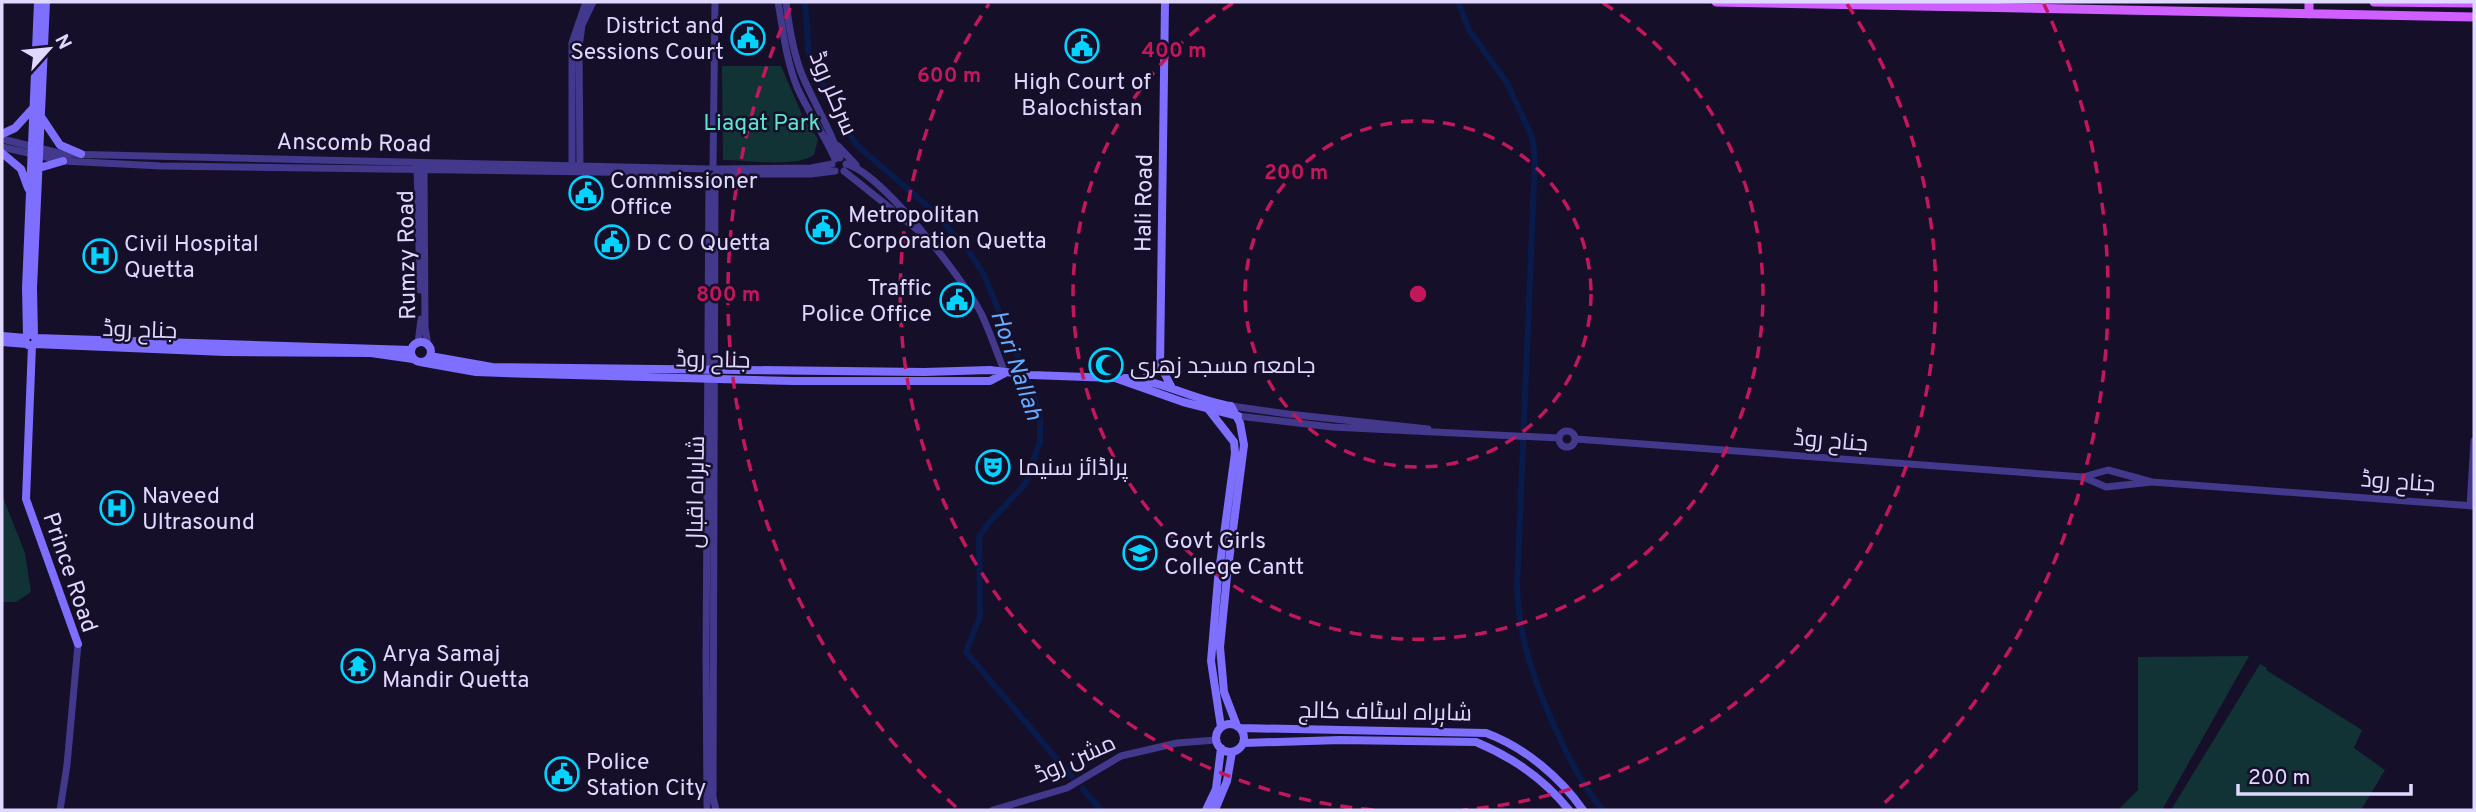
<svg xmlns="http://www.w3.org/2000/svg" width="2476" height="812" font-family="Overpass,Cairo,sans-serif">
	<rect width="100%" height="100%" fill="#160f2a"/>
	<!-- green -->
	<path fill="#123335" d="M722,66H781L804,119L818,139L814,155C794,168 748,160 723,160Z
		M2,495L25,553L31,592L16,602H2Z
		M2249,656L2162,810H2118L2138,790V657Z
		M2260,664L2267,668L2266,670L2362,730L2354,748L2385,770L2361,810H2171Z"/>
	<g fill="none" stroke-linecap="round" stroke-linejoin="round">
		<!-- canal -->
		<path stroke="#081b4b" stroke-width="6" d="M805,2L809,54L838,120L858,146L926,205L967,248L984,275L1034,396L1040,419V442L1026,483L986,526L979,538L980,616L966,652L1072,777
			M1459,4L1469,30L1507,83L1532,137L1535,158L1517,589C1518,601 1519,615 1521,627C1530,677 1570,773 1603,810
			M1083,789L1101,810"/>
		<!-- tertiary -->
		<path stroke="#42388c" stroke-width="7" d="M778,2C783,30 786,60 797,87C808,112 824,134 835,159
			M786,2C789,27 793,54 803,77C815,105 831,130 840,158
			M2,139L63,154L708,169
			M838,146L856,165
			M2,147L63,161L161,166L667,173
			M846,164C880,171 964,280 981,313C990,332 997,353 1005,373
			M417,165L420,290
			M424,167L425,327L428,346
			M713,167L715,2
			M716,169L811,168L832,164
			M580,170L579,47L582,25L593,2
			M572,171V43L586,2
			M844,171L920,232
			M716,174H811L835,171
			M715,175L713,797L716,810
			M418,343L421,319
			M1231,406L1288,414L1428,429
			M1238,416L1332,427L1559,438
			M1559 439a8 8 0 1 1 16 0a8 8 0 1 1-16 0Z
			M1576,439L2083,477L2106,487L2152,482
			M2083,477L2108,470L2152,482L2474,506
			M2470,506L2474,441
			M707,806L706,660L709,176
			M60,810L67,765L78,644
			M993,810L1067,788L1121,756L1177,743L1216,740"/>
		<!-- secondary -->
		<path stroke="#7e6fff" stroke-width="8" d="M1165,2L1160,365L1172,388
			M42,118L60,145L81,154
			M2,134L15,128L35,106
			M2,153L21,169L28,188
			M39,168L63,161
			M24.5 340a5.5 5.5 0 1 1 11 0a5.5 5.5 0 1 1-11 0Z
			M2,336L26,338
			M27,336L26,288L38,2
			M34,336L33,288L46,2
			M35,338L411,350
			M2,342L27,344
			M411 352a10 10 0 1 1 20 0a10 10 0 1 1-20 0Z
			M34,344L225,352L371,353L413,359
			M32,345L26,499L78,644
			M430,356L492,367L924,372L990,370L1031,375L1115,378L1183,402L1238,416
			M420,362L476,372L503,373L793,381H990L1005,373
			M1125,378C1161,380 1194,400 1231,406L1240,423L1244,445L1227,576L1220,647L1224,692L1237,726
			M1141,380L1151,375L1160,365
			M1209,410L1234,442L1235,453L1218,579L1211,661L1221,727
			M1216 738a14 14 0 1 1 28 0a14 14 0 1 1-28 0Z
			M1241,728L1486,733C1524,747 1560,777 1583,810
			M1243,743L1340,740L1476,742C1512,757 1545,780 1569,810
			M1206,810L1216,789L1221,748
			M1215,810L1227,781L1232,752"/>
		<!-- primary -->
		<path stroke="#d05fff" stroke-width="9" d="M1716,2L2474,17
			M2374,2L2474,3
			M2309,14V2"/>
	</g>
	<!-- distance rings -->
	<g fill="none" stroke="#c2185b" stroke-width="3.5" stroke-dasharray="12 9">
		<circle cx="1418" cy="294" r="173"/>
		<path d="M1603 3A345 345 0 1 1 1233 3"/>
		<path d="M1373 810A518 518 0 0 1 989 4M1847 4A518 518 0 0 1 1463 810"/>
		<path d="M956 807A690 690 0 0 1 793 2M2043 2A690 690 0 0 1 1880 807"/>
	</g>
	<!-- icons -->
	<defs>
		<symbol id="civic-ring" viewBox="-11 -11 22 22"><circle r="9.5" fill="#160f2a" stroke="#04d2ff" stroke-width="1.5"/><path d="M-.6-6.5H3V-4.5H.6V-3L4-1V1h2V6H-6V1h2V-1L-.6-3ZM-1.2 2.5V6h2.4V2.5Z" fill="#04d2ff"/></symbol>
		<symbol id="hospital-ring" viewBox="-11 -11 22 22"><circle r="9.5" fill="#160f2a" stroke="#04d2ff" stroke-width="1.5"/><path d="M-5-5h3v3.5h4V-5h3V5h-3V1.5h-4V5h-3Z" fill="#04d2ff"/></symbol>
		<symbol id="mosque-ring" viewBox="-11 -11 22 22"><circle r="9.5" fill="#160f2a" stroke="#04d2ff" stroke-width="1.5"/><path d="M3.5-4.9A6 6 0 1 0 3.5 4.9A5 5 0 1 1 3.5-4.9Z" fill="#04d2ff"/></symbol>
		<symbol id="theatre-ring" viewBox="-11 -11 22 22"><circle r="9.5" fill="#160f2a" stroke="#04d2ff" stroke-width="1.5"/><path d="M-5-5.5Q0-4 5-5.5V0Q5 5 0 6Q-5 5-5 0ZM-3.3-2.5H-1v1.5H-3.3ZM1-2.5H3.3v1.5H1ZM-2.8 1Q0 5.5 2.8 1Z" fill="#04d2ff"/></symbol>
		<symbol id="university-ring" viewBox="-11 -11 22 22"><circle r="9.5" fill="#160f2a" stroke="#04d2ff" stroke-width="1.5"/><path d="M0-5L7-2L0 1L-7-2ZM-4 1L0 2.5L4 1V4Q0 6-4 4Z" fill="#04d2ff"/></symbol>
		<symbol id="temple-ring" viewBox="-11 -11 22 22"><circle r="9.5" fill="#160f2a" stroke="#04d2ff" stroke-width="1.5"/><path d="M0-6L5-2H3V0L6.5 2.5H4V6H1.5V3h-3V6H-4V2.5H-6.5L-3 0V-2H-5Z" fill="#04d2ff"/></symbol>
	</defs>
	<g fill-rule="evenodd">
		<use href="#civic-ring" x="729" y="19" width="38" height="38"/>
		<use href="#civic-ring" x="1063" y="27" width="38" height="38"/>
		<use href="#civic-ring" x="567" y="174" width="38" height="38"/>
		<use href="#civic-ring" x="804" y="208" width="38" height="38"/>
		<use href="#civic-ring" x="593" y="223" width="38" height="38"/>
		<use href="#hospital-ring" x="81" y="237" width="38" height="38"/>
		<use href="#civic-ring" x="938" y="281" width="38" height="38"/>
		<use href="#mosque-ring" x="1087" y="346" width="38" height="38"/>
		<use href="#theatre-ring" x="974" y="448" width="38" height="38"/>
		<use href="#hospital-ring" x="98" y="489" width="38" height="38"/>
		<use href="#university-ring" x="1121" y="534" width="38" height="38"/>
		<use href="#temple-ring" x="339" y="647" width="38" height="38"/>
		<use href="#civic-ring" x="543" y="755" width="38" height="38"/>
	</g>
	<g text-anchor="middle" stroke-width="5" stroke-linejoin="round" paint-order="stroke">
		<!-- poi labels -->
		<g font-size="23" fill="#e0d8ff" stroke="#160f2a" text-anchor="start">
			<text x="724" y="33" text-anchor="end">District and<tspan x="724" dy="26">Sessions Court</tspan></text>
			<text x="1082" y="89" text-anchor="middle">High Court of<tspan x="1082" dy="26">Balochistan</tspan></text>
			<text x="610" y="188">Commissioner<tspan x="610" dy="26">Office</tspan></text>
			<text x="848" y="222">Metropolitan<tspan x="848" dy="26">Corporation Quetta</tspan></text>
			<text x="636" y="250">D C O Quetta</text>
			<text x="124" y="251">Civil Hospital<tspan x="124" dy="26">Quetta</tspan></text>
			<text x="932" y="295" text-anchor="end">Traffic<tspan x="932" dy="26">Police Office</tspan></text>
			<text x="1130" y="373">جامعہ مسجد زھری</text>
			<text x="1018" y="475">پراڈائز سنیما</text>
			<text x="142" y="503">Naveed<tspan x="142" dy="26">Ultrasound</tspan></text>
			<text x="1164" y="548">Govt Girls<tspan x="1164" dy="26">College Cantt</tspan></text>
			<text x="382" y="661">Arya Samaj<tspan x="382" dy="26">Mandir Quetta</tspan></text>
			<text x="586" y="769">Police<tspan x="586" dy="26">Station City</tspan></text>
		</g>
		<!-- street labels -->
		<g font-size="23" fill="#e0d8ff" stroke="#160f2a">
			<text transform="translate(834 93) rotate(67)" y="8">سرکلر روڈ</text>
			<text transform="translate(354 142) rotate(1)" y="8">Anscomb Road</text>
			<text transform="translate(1143 203) rotate(-89)" y="8">Hali Road</text>
			<text transform="translate(406 255) rotate(-91)" y="8">Rumzy Road</text>
			<text transform="translate(140 329) rotate(2)" y="8">جناح روڈ</text>
			<text transform="translate(713 359) rotate(1)" y="8">جناح روڈ</text>
			<text transform="translate(1831 440) rotate(5)" y="8">جناح روڈ</text>
			<text transform="translate(2398 481) rotate(4)" y="8">جناح روڈ</text>
			<text transform="translate(695 492) rotate(-89)" y="8">شاہراہ اقبال</text>
			<text transform="translate(71 572) rotate(71)" y="8">Prince Road</text>
			<text transform="translate(1385 711) rotate(1)" y="8">شاہراہ اسٹاف کالج</text>
			<text transform="translate(1075 758) rotate(-24)" y="8">مشن روڈ</text>
		</g>
		<!-- park labels -->
		<g font-size="23" fill="#5de6cf" stroke="#160f2a">
			<text x="762" y="130">Liaqat Park</text>
		</g>
		<!-- water labels -->
		<g font-size="24" font-style="italic" fill="#66acff" stroke="#160f2a">
			<text transform="translate(1017 365) rotate(71)" y="8">Hori Nallah</text>
		</g>
	</g>
	<circle cx="1418" cy="294" r="10" fill="#c2185b" stroke="#160f2a" stroke-width="3.5"/>
	<g font-size="21" text-anchor="middle" font-weight="bold" fill="#c2185b" stroke="#160f2a" stroke-width="5" stroke-linejoin="round" paint-order="stroke">
		<text x="1174" y="57">400 m</text>
		<text x="949" y="82">600 m</text>
		<text x="1296" y="179">200 m</text>
		<text x="728" y="301">800 m</text>
	</g>
	<!-- border -->
	<rect width="2476" height="812" fill="none" stroke="#e0d8ff" stroke-width="7"/>
	<!-- north arrow -->
	<g transform="translate(49 49) rotate(63)" stroke="#160f2a" stroke-width="5" paint-order="stroke">
	<path d="M0-5L12 26L0 18L-12 26Z" fill="#e0d8ff"/>
	<text y="-10" font-size="19" font-weight="bold" text-anchor="middle" fill="#e0d8ff">N</text>
	</g>
	<!-- scale -->
	<path d="M2238 784v10h173v-10" fill="none" stroke="#e0d8ff" stroke-width="3.5"/>
	<text x="2248" y="784" font-size="21" fill="#e0d8ff" stroke="#160f2a" stroke-width="5" paint-order="stroke">200 m</text>
</svg>
